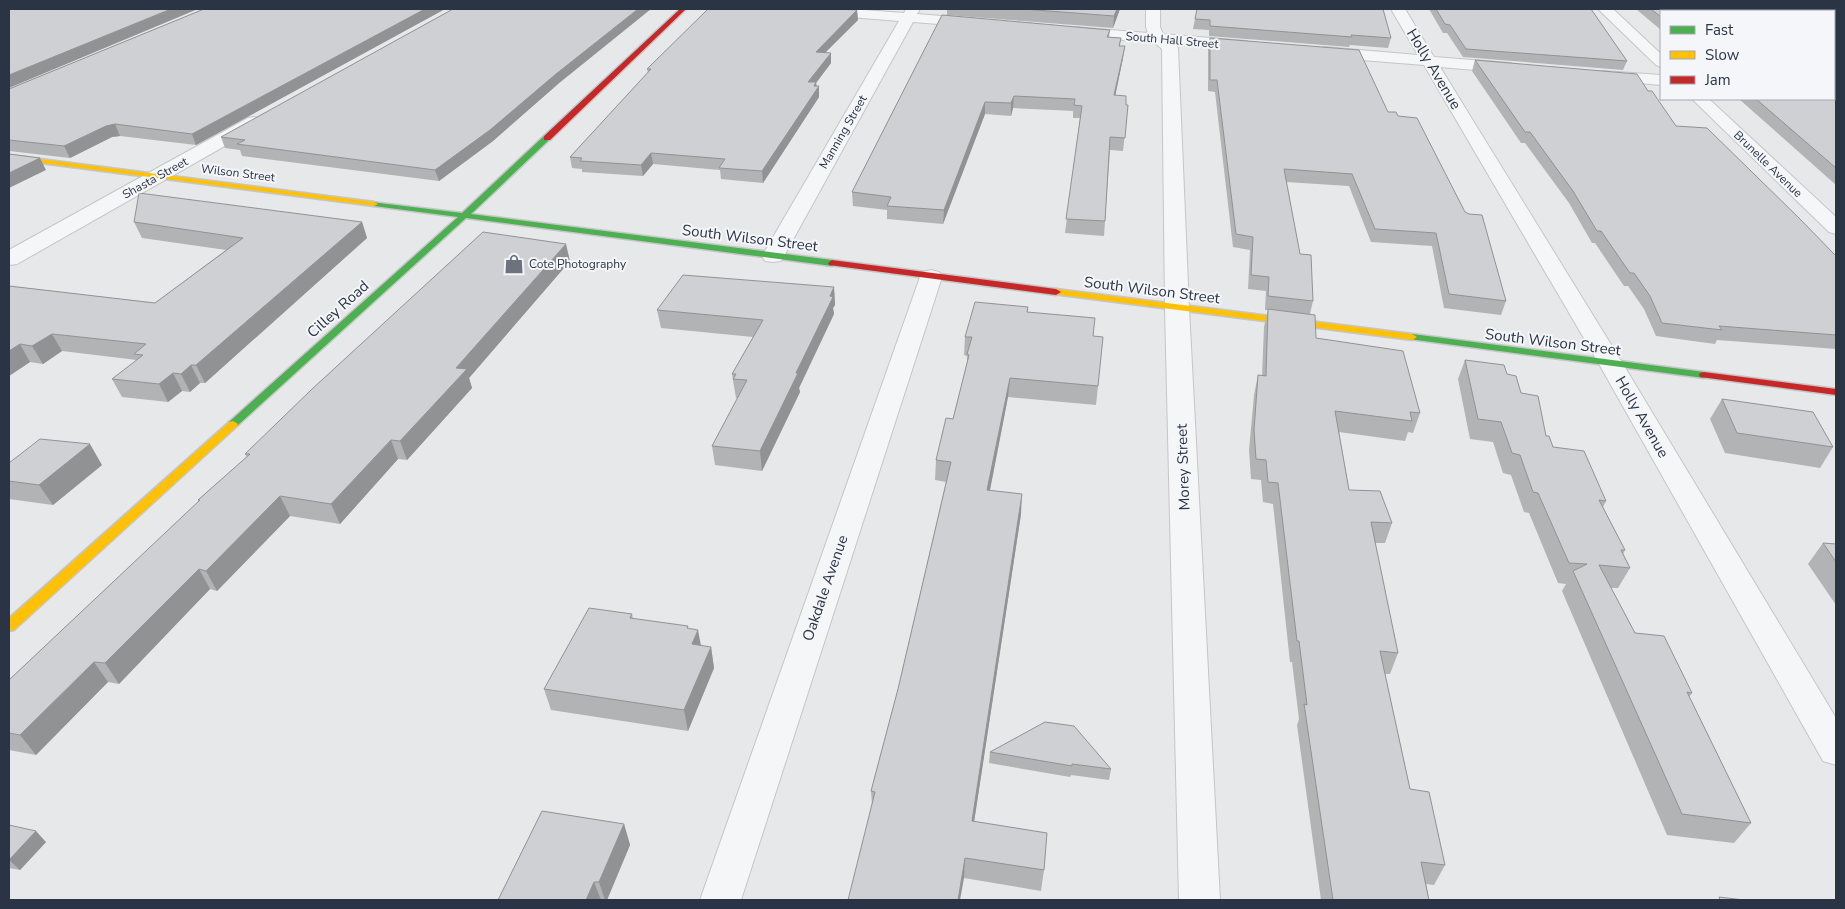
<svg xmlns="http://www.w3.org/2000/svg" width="1845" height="909" font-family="'Nunito Sans',sans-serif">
	<rect width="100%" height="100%" fill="#e6e8ea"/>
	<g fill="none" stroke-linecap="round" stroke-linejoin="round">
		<defs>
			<path id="street" d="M794,9H851L904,13L906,9H920L917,14L977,19L982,20L984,23L982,26L977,27L913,22L784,256L781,261L773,262L765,261L762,256L899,21L801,13Z
				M1146,9H1160V27L1163,34L1246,41L1251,43L1254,46L1251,49L1246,51L1175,44L1178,48L1189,308L1220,900H1179L1165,308L1162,49L1155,43L1072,35L1067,34L1065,31L1067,28L1072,27L1148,33L1146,27Z
				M1391,9H1405L1434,57L1510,63L1516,65L1518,68L1516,71L1510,73L1440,67L1623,364L1836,718V765L1823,761L1599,364L1424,65L1324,57L1319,55L1316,52L1319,49L1324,47L1418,55Z
				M1598,9H1613L1661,54V67L1656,65Z
				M1603,71L1661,75V85L1597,79L1595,76L1597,73Z
				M1692,99H1709L1836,217V234L1829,232Z
				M254,117L260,118L263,122L260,126L17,264L9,265V250L248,118Z
				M931,270L939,272L942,277L741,900H700L920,277L923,272Z"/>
			<path id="fast" d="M544,136L551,138L471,214L832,260L836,263L832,266L466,218L237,426H229L228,424L229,422L458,217L374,206L370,204L371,202L462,213Z
				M1412,334L1704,372L1709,375L1704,378L1409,339L1407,337Z"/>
			<path id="slow" d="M9,155L374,202L378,204L374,206L9,159Z
				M1056,289L1412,334L1417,337L1412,340L1053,294L1051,292Z
				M233,421L238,424L237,426L14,630L9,631V618L229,422Z"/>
			<path id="jam" d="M680,9H686L550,140H544V136Z
				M832,260L1056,289L1061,292L1056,295L829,265L828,263Z
				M1704,372L1836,389V395L1700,377L1699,375L1700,373Z"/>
		</defs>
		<!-- street casing -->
		<use href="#street" stroke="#c4c6c8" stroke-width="2"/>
		<!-- fast casing -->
		<use href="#fast" stroke="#c4c6c8" stroke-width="3"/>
		<!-- slow casing -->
		<use href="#slow" stroke="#c4c6c8" stroke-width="3"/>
		<!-- jam casing -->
		<use href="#jam" stroke="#c4c6c8" stroke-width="3"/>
		<!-- street -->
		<use href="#street" fill="#f5f6f7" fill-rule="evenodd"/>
		<!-- fast -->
		<use href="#fast" fill="#4caf50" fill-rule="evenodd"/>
		<!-- slow -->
		<use href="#slow" fill="#ffc107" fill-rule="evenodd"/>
		<!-- jam -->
		<use href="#jam" fill="#c62828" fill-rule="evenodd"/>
	</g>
	<!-- wall -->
	<path fill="#b1b3b5" d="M204,9H445L196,145L120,136L112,137L70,158L9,151V89Z
		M947,9H1120L1113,28L947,15Z
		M1197,9L1391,38L1388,48L1350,45L1349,47L1209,36V30L1193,29Z
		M1429,9H1591L1627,61L1623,70L1463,57L1447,33H1443Z
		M1636,9H1836V185L1739,99H1834L1661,11V30Z
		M857,10L858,20L825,52L831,63L816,83L819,97L763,183L721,179L720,170L653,164L643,176L582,172V169L572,168L570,157L648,73L647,69Z
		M942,15L1110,30L1109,37L1121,38L1120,46L1123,58L1115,95L1126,105H1128L1123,151L1110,150L1105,221L1104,236L1065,233L1080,118H1073V111L1013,108L1011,116L985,114L943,224L887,219V210L853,206L852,192Z
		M1210,38L1398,116L1506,301L1501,315L1444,308L1432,246L1371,242L1349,186L1286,182L1300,254L1313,301L1310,314L1316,338L1420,413L1413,433L1408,432L1405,441L1339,432L1349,490L1392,523L1385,543H1375L1398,653L1390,674H1385L1410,789L1445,865L1434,885L1426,884L1429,900H1321L1297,725L1299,719L1292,662H1290L1273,504L1263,502L1261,480L1251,479L1249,450L1254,395L1258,375L1262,376L1264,327L1268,310H1265L1266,291L1248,289L1250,250L1233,247L1215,92L1208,91V49Z
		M1475,60L1648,91L1676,126L1836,256V349L1717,340L1715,344L1656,336L1644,309L1628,286H1624L1595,243H1592L1569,203L1525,143H1521L1472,71Z
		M558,84L493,141L439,181L242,156L240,150L225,148L221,137Z
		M134,222H362L367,238L205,383H200L190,392L182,391L168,402L122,397L112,379L137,360L62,351L43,364L30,362L9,376V286L155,303L226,250L142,238Z
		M570,261L469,378L472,388L407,460L398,459L340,524L290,516L217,591L210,589L119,684L108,682L36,755L9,750V680L199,502L198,500L247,457L245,454Z
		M834,287L835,305L833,308L834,314L799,388L800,392L762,471L715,465L712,446L738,398H736L732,374L753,337L661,328L657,310Z
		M1028,307V312L1093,336L1098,386L1096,405L1008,397L990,490L1021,514L974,822L1044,870L1041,891L964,878L872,804L871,791L898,689L946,482L935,480L936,460L953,419L967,363V356L964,355L965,337Z
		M1465,360L1507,374L1521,393L1546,436L1553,447L1606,501L1603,507L1625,550L1623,554L1630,568L1618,588H1611L1635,633L1692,693L1689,697L1751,823L1734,843L1667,835L1562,591L1566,584L1558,583L1529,513L1524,512L1511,475L1503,473L1493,442L1470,439L1458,379Z
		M1722,399L1833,447L1820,468L1725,453L1710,419Z
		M9,463L102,465L53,505L9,499Z
		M1823,543L1836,544V605L1808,564Z
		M632,614L633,619L688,628L701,646L711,647L714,668L688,731L551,710L544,689Z
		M990,752L1111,769L1109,780L1071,775L1070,777L989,763Z
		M624,824L630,845L607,900H498Z
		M9,825L46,842L20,870L9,868Z"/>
	<!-- shaded-wall -->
	<path fill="#909294" d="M171,9H198L9,88V75Z
		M425,9H445L196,145L192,134Z
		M638,9H651L558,84L493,141L439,181L435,170Z
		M1117,9H1120L1113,28L1114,16Z
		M857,10L858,20L816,62V52Z
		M1125,46L1123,58L1113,107L1114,95Z
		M831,53V63L816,83L817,89L819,86V97L763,183L762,171L808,82Z
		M1014,96L1013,108L1011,116V103Z
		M985,102V114L943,224L944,210Z
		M115,124L120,136L112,137L70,158L64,146L106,126Z
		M651,153L653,164L643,176L641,165Z
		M40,158L46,170L9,188V173Z
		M362,222L367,238L205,383L196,365Z
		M566,244L570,261L469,378L472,388L407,460L400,441L456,368Z
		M834,287L835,305L833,308L834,314L799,388L800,392L762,471L760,451Z
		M52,334L62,351L43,364L32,346Z
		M20,344L30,362L9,376V351Z
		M191,365L200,383L190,392L181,374Z
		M173,373L182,391L168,402L159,384Z
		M1010,378L1008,397L986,510L987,490Z
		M391,440L398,459L340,524L331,504Z
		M90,444L102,465L53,505L39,485Z
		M1022,494L1021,514L971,842L972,821Z
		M280,496L290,516L217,591L206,571Z
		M199,569L210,589L119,684L105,663Z
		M698,630L702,651L692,644Z
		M711,647L714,668L688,731L684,710Z
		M94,662L108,682L36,755L20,735Z
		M624,824L630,845L607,900H605L599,882Z
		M36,831L46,842L20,870L9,860Z
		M965,858L964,878L960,900H958Z
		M594,882L601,900H586Z"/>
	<!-- building -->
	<path fill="#ced0d3" stroke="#909294" d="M9,9H171L9,75Z
		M204,9H425L192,134L115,124L106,126L64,146L9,140V89Z
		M453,9H638L556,74L490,130L435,170L237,144L245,140L221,137Z
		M708,9H838L857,10L816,52L831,53L808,82H816L814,86H819L762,171L719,168L725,159L651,153L641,165L580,161L582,158L570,157L651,69H647Z
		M1023,9H1117L1114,16Z
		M1197,9H1383L1391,38L1351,35L1352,37L1210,26V20L1195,19Z
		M1436,9H1591L1627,61L1466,49L1450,25L1445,24Z
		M1651,9H1836V87H1834V11H1661V17Z
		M942,15L1110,30L1107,37L1121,38L1119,46H1125L1114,95L1126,96V105H1128L1125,138L1110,137L1105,221L1066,219L1082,106L1074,105L1075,99L1014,96L1011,103L985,102L944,210L887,206L891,197L852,192Z
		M1210,38L1359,50L1388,112H1396L1398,116L1417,118L1465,212L1469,214L1482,215L1506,301L1449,294L1436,233L1375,229L1352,174L1284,169L1300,254L1311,255L1313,301L1268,296L1269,277L1251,275L1253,237L1236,234L1217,80H1210Z
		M1475,60L1637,74L1648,91H1652L1676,126L1707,128L1800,219L1836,256V335L1719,326L1722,330L1662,323L1650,296L1634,273H1630L1601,231H1597L1573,191L1530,132H1525Z
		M1834,90H1836V168L1756,99H1834Z
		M9,154L40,158L9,173Z
		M139,193L362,222L196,365H191L181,374L173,373L159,384L112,379L143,355L134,354L146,344L52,334L32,346L20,344L9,351V286L155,303L243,238L134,222Z
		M483,232L566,244L456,368L467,369L400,441L391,440L331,504L280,496L206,571L199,569L105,663L94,662L20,735L9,733V680L200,500H198L250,454H245L311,390Z
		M683,275L834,287L830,296L833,297L796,373H798L760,451L712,446L747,380L733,379L736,374H732L763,320L657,310Z
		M975,302L1028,307L1027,312L1095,318L1093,336L1103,337L1098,386L1010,378L987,490L1022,494L972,821L1047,833L1044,870L965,858L958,900H848L875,792L871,791L898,689L951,462L936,460L946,418L953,419L969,355L967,354L972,337H965Z
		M1268,309L1315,315L1316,338L1403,351L1420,413L1410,412L1412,421L1335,411L1349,490L1380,491L1392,523L1371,522L1398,653L1380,651L1410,789L1429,792L1445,865L1421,862L1429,900H1333L1304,704L1307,705L1299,641H1297L1278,483L1268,482L1266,460L1256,459L1254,430L1258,375L1266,376Z
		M1465,360L1504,365L1507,374L1516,376L1521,393L1538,396L1546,436H1549L1553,447L1584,451L1606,501L1599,500L1625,550H1621L1630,568L1599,565L1635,633L1664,636L1692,693L1687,692L1751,823L1682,814L1573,571L1587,564L1569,563L1538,493L1533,492L1520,455L1512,453L1501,422L1478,419Z
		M1722,399L1813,412L1833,447L1737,433Z
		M40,439L90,444L39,485L9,481V463Z
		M1823,543L1836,544V562Z
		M589,608L632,614L630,618L688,626L687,628L698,630L692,644L711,647L684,710L544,689Z
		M1045,722L1074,726L1111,769L1072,764V766L990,752Z
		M542,811L624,824L599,882H594L586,900H498Z
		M9,825L36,831L9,860Z
		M1719,897L1744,900H1720Z"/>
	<!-- icons -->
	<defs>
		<symbol id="shop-bare" viewBox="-9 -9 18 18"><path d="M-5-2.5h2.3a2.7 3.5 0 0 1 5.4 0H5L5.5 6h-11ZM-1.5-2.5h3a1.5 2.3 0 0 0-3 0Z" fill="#6c737f" stroke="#f4f6f9" stroke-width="2.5" paint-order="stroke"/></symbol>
	</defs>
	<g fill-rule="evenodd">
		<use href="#shop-bare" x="500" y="250" width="28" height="28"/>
	</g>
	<g text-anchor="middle" stroke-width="4" stroke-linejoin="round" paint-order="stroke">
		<!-- far-street labels -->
		<g font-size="12" fill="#2b3445" stroke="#f4f6f9">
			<text transform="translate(1172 40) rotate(5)" y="4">South Hall Street</text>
			<text transform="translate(843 132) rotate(-60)" y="4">Manning Street</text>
			<text transform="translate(1768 164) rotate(44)" y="4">Brunelle Avenue</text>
			<text transform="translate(238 173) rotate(7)" y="4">Wilson Street</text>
			<text transform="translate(155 178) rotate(-29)" y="4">Shasta Street</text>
		</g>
		<!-- far-poi labels -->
		<g font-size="12" fill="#2b3445" stroke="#f4f6f9" text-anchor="start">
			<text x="529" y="268">Cote Photography</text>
		</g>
		<!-- street labels -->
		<g font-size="15" fill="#2b3445" stroke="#f4f6f9">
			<text transform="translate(1434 69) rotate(59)" y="5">Holly Avenue</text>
			<text transform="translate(750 238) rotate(7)" y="5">South Wilson Street</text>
			<text transform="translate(1152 290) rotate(7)" y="5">South Wilson Street</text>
			<text transform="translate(338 309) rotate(-42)" y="5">Cilley Road</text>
			<text transform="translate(1553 342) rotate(7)" y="5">South Wilson Street</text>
			<text transform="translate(1642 417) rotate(60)" y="5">Holly Avenue</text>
			<text transform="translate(1183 467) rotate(-92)" y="5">Morey Street</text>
			<text transform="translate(825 588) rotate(-71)" y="5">Oakdale Avenue</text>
		</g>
	</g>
	<!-- border -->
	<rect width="1845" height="909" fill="none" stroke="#2b3445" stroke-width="20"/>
	<!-- legend -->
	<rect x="1660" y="10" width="175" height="90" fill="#f4f6f9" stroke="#a4a8b1"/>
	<rect x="1670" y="26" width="25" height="8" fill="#4caf50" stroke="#a4a8b1"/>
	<text x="1705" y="35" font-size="15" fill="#2b3445">Fast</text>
	<rect x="1670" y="51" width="25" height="8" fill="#ffc107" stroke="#a4a8b1"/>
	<text x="1705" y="60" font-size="15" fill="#2b3445">Slow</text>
	<rect x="1670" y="76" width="25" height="8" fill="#c62828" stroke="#a4a8b1"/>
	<text x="1705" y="85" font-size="15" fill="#2b3445">Jam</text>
</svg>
